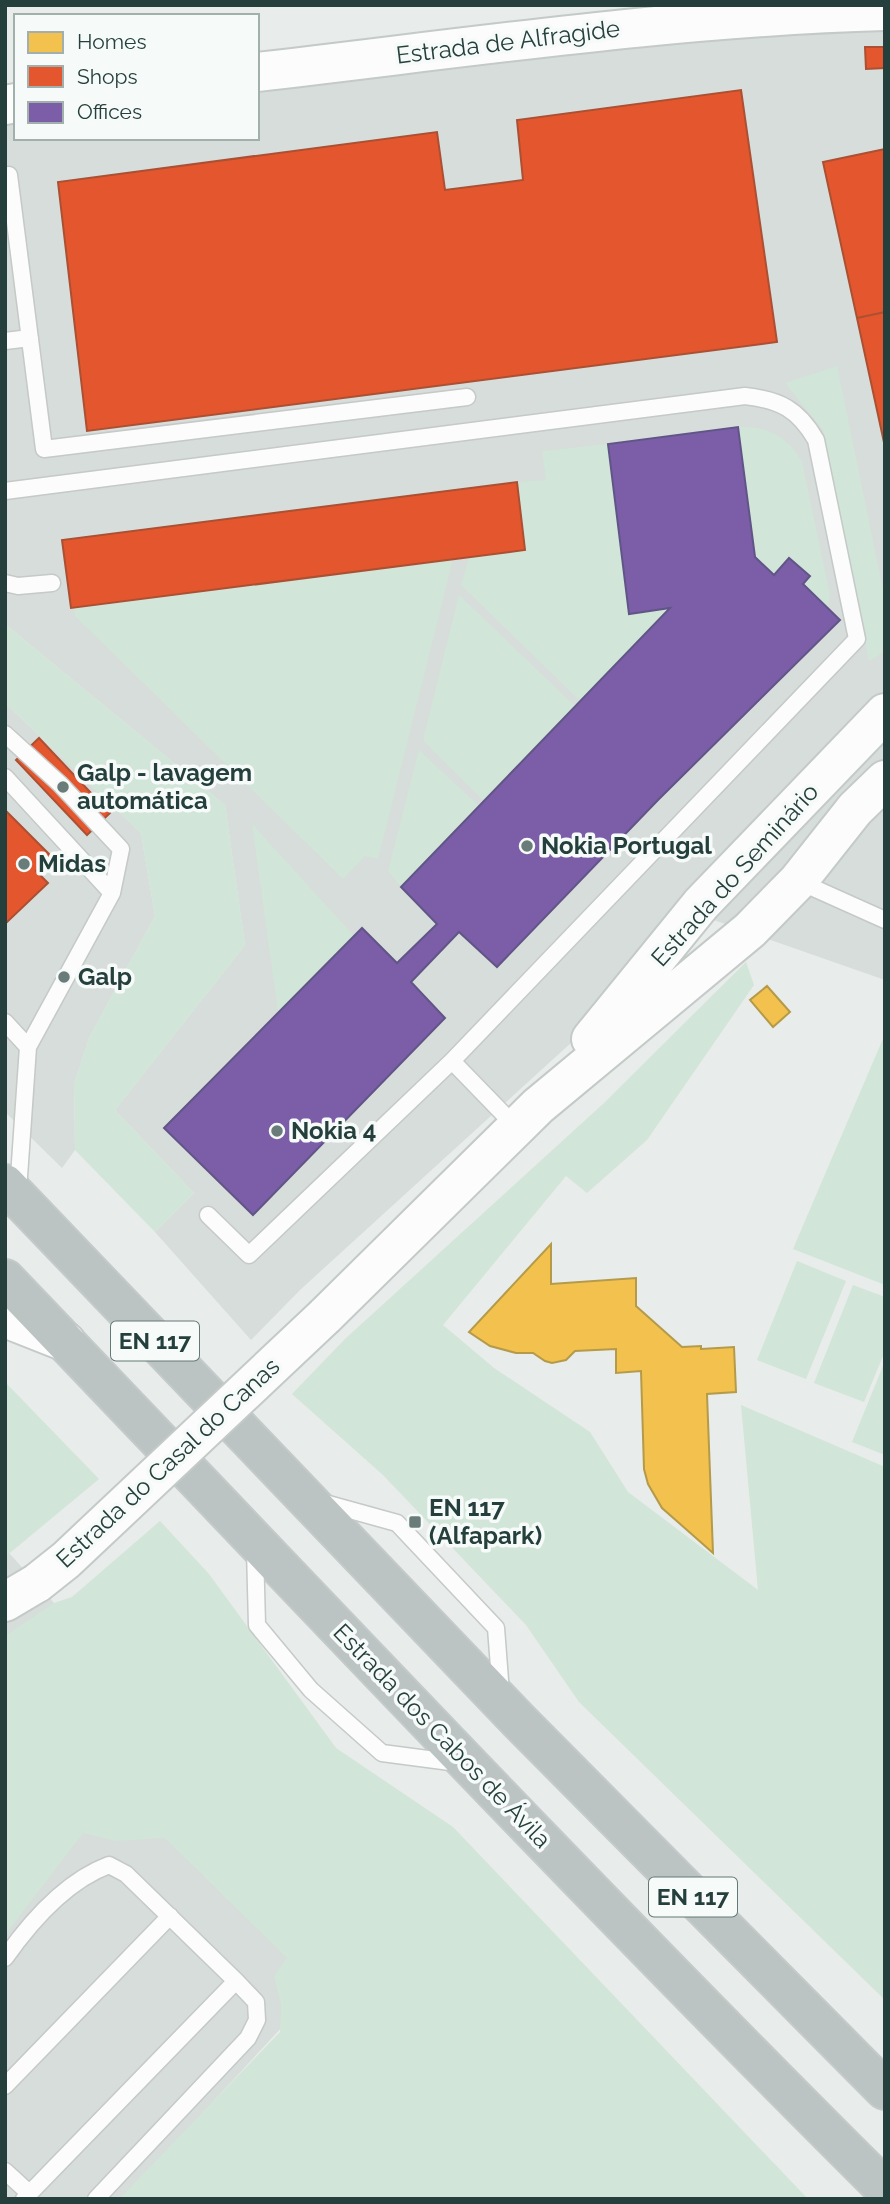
<svg xmlns="http://www.w3.org/2000/svg" width="890" height="2204" font-family="Raleway,sans-serif">
	<rect width="100%" height="100%" fill="#e8ecea"/>
	<!-- built -->
	<path fill="#d6ddda" d="M885,5V980L708,918L300,1290L251,1340L155,1232L194,1193L115,1110L245,945L225,805L5,624V96L16,94V138H257V64Z
		M5,703L141,833L155,916L89,1038L74,1085L75,1150L62,1168L5,1112Z
		M5,1541L10,1554L54,1603L381,1920L123,2199H5Z"/>
	<!-- green -->
	<path fill="#d1e5d9" d="M837,366L885,599V652L869,661L823,430L785,383Z
		M738,427C766,425 788,436 802,462L830,595L828,608L803,584L774,575L755,557Z
		M608,444L629,614L670,608L580,701L461,585L469,557L525,549L517,482L546,480L542,451Z
		M453,559L378,859L365,856L343,879L75,616L74,607Z
		M459,595L575,706L484,801L423,740Z
		M5,624L225,805L245,945L115,1110L194,1193L155,1232L75,1150L74,1085L89,1038L155,916L141,833L5,703Z
		M419,750L479,806L401,887L388,871Z
		M252,824L354,936L278,1012Z
		M746,962L754,985L647,1140L587,1193L566,1176L443,1325L494,1368L590,1432L628,1492L758,1590L741,1405L885,1467V2000L579,1702L526,1625L383,1475L292,1394L345,1339L604,1103Z
		M885,1034V1285L793,1249Z
		M797,1261L846,1281L806,1379L757,1360Z
		M853,1285L885,1297V1351L864,1402L814,1383Z
		M885,1361V1455L852,1442Z
		M5,1382L99,1479L5,1557Z
		M160,1521L209,1574L336,1748L453,1827L808,2199H119L280,2032L281,2004L274,1976L287,1958L165,1838L116,1841L83,1833L5,1935V1636L54,1603L72,1597Z"/>
	<!-- homes -->
	<path fill="#f2c14e" stroke="#b49a49" stroke-width="2" d="M767,986L790,1012L773,1027L750,1000Z
		M551,1244V1284L636,1278V1306L682,1347L701,1346V1349L734,1347L736,1392L707,1394L713,1553L662,1508L648,1484L644,1469L641,1371L616,1373V1349L575,1351L566,1360L552,1363L545,1361L533,1353H516L490,1346L469,1332Z"/>
	<!-- shops -->
	<path fill="#e4572e" stroke="#ab5032" stroke-width="2" d="M865,47H885V68L866,69Z
		M741,90L777,342L87,431L58,182L437,132L445,190L523,180L517,120Z
		M885,149V312L857,318L823,162Z
		M885,312V447L857,318Z
		M517,482L525,550L71,608L62,540Z
		M39,738L110,813L87,835L16,760Z
		M5,810L51,856L36,871L48,883L5,924Z"/>
	<!-- offices -->
	<path fill="#7b5ea7" stroke="#615587" stroke-width="2" d="M738,427L755,557L774,575L789,558L810,576L803,584L840,620L658,800L497,967L459,932L411,982L445,1018L253,1215L164,1128L362,928L397,963L437,924L401,887L670,608L629,614L608,444Z"/>
	<g fill="none" stroke-linecap="round" stroke-linejoin="round">
		<defs>
			<path id="lane" d="M9,175L44,449L467,397
				M5,341L30,338
				M5,491L745,396C780,400 798,409 816,440L857,639L452,1061L249,1255L208,1215
				M5,583L18,586L52,583
				M5,734L60,784L121,849L112,893
				M5,777L112,893L28,1047L18,1191
				M798,881L885,920
				M5,1022L28,1047
				M452,1061L516,1127
				M321,1502L397,1523L496,1628L501,1693
				M255,1550L257,1625L311,1690L382,1753L458,1763
				M5,1958C31,1921 66,1881 109,1865L126,1874L236,1981L256,2002L257,2020L248,2038L96,2199
				M5,2086L170,1916
				M5,2171L29,2193
				M24,2199L236,1981"/>
			<path id="secondary" d="M257,72C466,48 674,17 885,11
				M5,105L16,103
				M591,1039L701,904L885,713
				M325,1316L538,1106L750,930L798,881L855,809L885,780
				M5,1318L66,1342
				M5,1602L37,1583"/>
			<path id="highway" d="M5,1184L519,1721L885,2090
				M5,1279C297,1584 586,1892 885,2189"/>
		</defs>
		<!-- lane casing -->
		<use href="#lane" stroke="#c5c9c7" stroke-width="19"/>
		<!-- secondary casing -->
		<use href="#secondary" stroke="#c3cac8" stroke-width="42"/>
		<!-- highway casing -->
		<use href="#highway" stroke="#c3cac9" stroke-width="42"/>
		<!-- lane -->
		<use href="#lane" stroke="#fcfcfc" stroke-width="16"/>
		<!-- secondary -->
		<use href="#secondary" stroke="#fcfcfc" stroke-width="38"/>
		<!-- highway -->
		<use href="#highway" stroke="#bcc4c3" stroke-width="38"/>
		<defs>
			<path id="secondary-bridge" d="M37,1583L66,1560L325,1316"/>
		</defs>
		<!-- secondary-bridge casing -->
		<use href="#secondary-bridge" stroke="#c3cac8" stroke-width="42" stroke-linecap="butt"/>
		<!-- secondary-bridge -->
		<use href="#secondary-bridge" stroke="#fcfcfc" stroke-width="38"/>
	</g>
	<!-- markers -->
	<g fill="#697c79" stroke="#f6faf9" stroke-width="2.5">
		<circle cx="63" cy="787" r="7"/>
		<circle cx="527" cy="846" r="7"/>
		<circle cx="24" cy="864" r="7"/>
		<circle cx="64" cy="977" r="7"/>
		<circle cx="277" cy="1131" r="7"/>
		<rect x="408" y="1515" width="14" height="14" rx="3.5"/>
	</g>
	<g text-anchor="middle" stroke-width="7" stroke-linejoin="round" paint-order="stroke">
		<!-- shield labels -->
		<g fill="#f6faf9" stroke="#647875" stroke-width="2">
			<rect x="111" y="1321.5" width="88" height="39" rx="5"/>
			<rect x="649" y="1877.5" width="88" height="39" rx="5"/>
		</g>
		<g font-size="23" font-weight="bold" fill="#25403c">
			<text x="155" y="1349">EN 117</text>
			<text x="693" y="1905">EN 117</text>
		</g>
		<!-- street labels -->
		<g font-size="24" fill="#25403c" stroke="#f6faf9">
			<text transform="translate(508 42) rotate(-7)" y="8">Estrada de Alfragide</text>
			<text transform="translate(735 875) rotate(-48)" y="8">Estrada do Seminário</text>
			<text transform="translate(168 1463) rotate(-43)" y="8">Estrada do Casal do Canas</text>
			<text transform="translate(442 1736) rotate(46)" y="8">Estrada dos Cabos de Ávila</text>
		</g>
		<!-- poi labels -->
		<g font-size="24" font-weight="bold" fill="#25403c" stroke="#f6faf9" text-anchor="start">
			<text x="77" y="781">Galp - lavagem<tspan x="77" dy="28">automática</tspan></text>
			<text x="541" y="854">Nokia Portugal</text>
			<text x="38" y="872">Midas</text>
			<text x="78" y="985">Galp</text>
			<text x="291" y="1139">Nokia 4</text>
			<text x="429" y="1516">EN 117<tspan x="429" dy="28">(Alfapark)</tspan></text>
		</g>
	</g>
	<!-- border -->
	<rect width="890" height="2204" fill="none" stroke="#25403c" stroke-width="14"/>
	<!-- legend -->
	<rect x="14" y="14" width="245" height="126" fill="#f6faf9" stroke="#a2b0ad" stroke-width="2"/>
	<rect x="28" y="32" width="35" height="21" fill="#f2c14e" stroke="#a2b0ad" stroke-width="2"/>
	<text x="77" y="49" font-size="21" fill="#25403c">Homes</text>
	<rect x="28" y="66" width="35" height="21" fill="#e4572e" stroke="#a2b0ad" stroke-width="2"/>
	<text x="77" y="84" font-size="21" fill="#25403c">Shops</text>
	<rect x="28" y="102" width="35" height="21" fill="#7b5ea7" stroke="#a2b0ad" stroke-width="2"/>
	<text x="77" y="119" font-size="21" fill="#25403c">Offices</text>
</svg>
